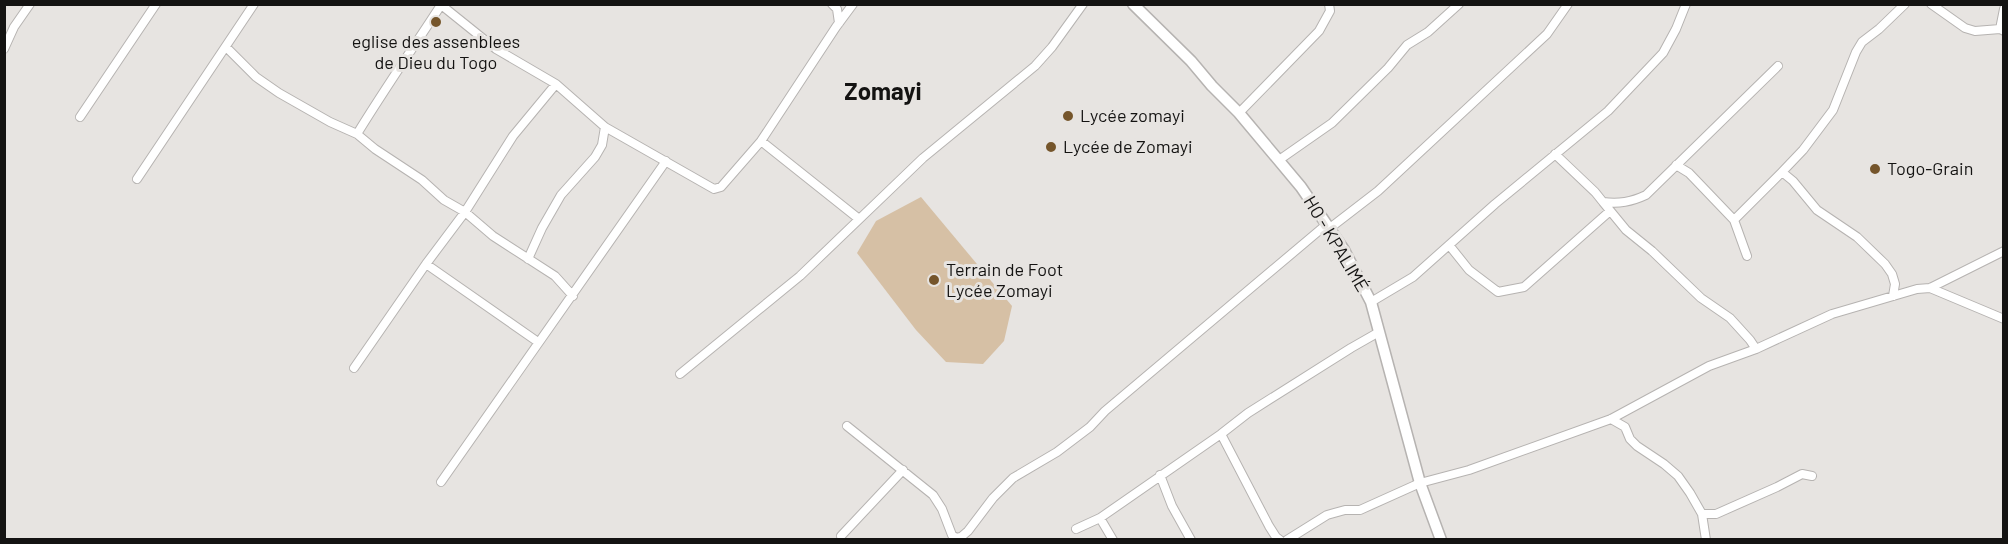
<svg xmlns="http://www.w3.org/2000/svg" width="2008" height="544" font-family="Barlow,sans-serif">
	<rect width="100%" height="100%" fill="#e7e4e1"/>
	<!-- green -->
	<path fill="#d6c0a5" d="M921,197L1012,306L1004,341L983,364L946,362L916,330L857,253L876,221Z"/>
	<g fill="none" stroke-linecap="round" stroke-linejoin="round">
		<defs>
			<path id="street" d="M440,4L496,49L556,84L605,127L714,189L721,187L761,141L836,27L853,4
				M832,4L837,9L839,23
				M1931,4L1965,28L1975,31L2000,29
				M2004,9L2000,29L2004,31
				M226,47L256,77L279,93L330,122L357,134L375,149L422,180L444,200L465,212L493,236L555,276L573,296
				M4,49L14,27L30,4
				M1239,113L1319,31L1330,11L1329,4
				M80,117L156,4
				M357,134C384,90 413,48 441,5
				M761,141L859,219
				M1555,154L1595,192L1603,202C1619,204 1631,202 1646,195L1778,66
				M1279,160L1332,123L1388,68L1407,45L1428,32L1459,4
				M1676,165L1689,173L1734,220L1747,256
				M1782,172L1803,150L1833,110L1856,52L1862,42L1879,29L1905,4
				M137,179L254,4
				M1603,202L1626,230L1652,251L1701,298L1730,318L1750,340L1756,349
				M1734,220L1782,172L1793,181L1817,210L1857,237L1885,264L1892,274L1895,284L1893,296
				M1330,228L1378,191L1547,34L1568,4
				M1449,245L1469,270L1498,292L1524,287L1610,211
				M528,259L542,228L561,195L595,157L602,145L605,127
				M426,264L538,342
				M1930,288L2004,319
				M1371,302L1413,277L1495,204L1608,111L1663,53L1676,29L1686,4
				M354,368L426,264L465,212L513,136L556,84
				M680,374L800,276L923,158L1035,66L1052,47L1083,4
				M1611,419L1625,427L1630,439L1637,446L1664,464L1678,476L1690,493L1702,514L1706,540
				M847,426L933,495L942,509L952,535L956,538L961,537L968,531L993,498L1013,478L1057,452L1090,427L1105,411L1327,224
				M1221,434L1269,526L1276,537L1280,540
				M1160,475L1172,506L1191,540
				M441,482L666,161
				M1702,514H1716L1777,487L1802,474L1812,476
				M1100,518L1113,540
				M1076,529L1100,518L1221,434L1248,413L1351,348L1379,332
				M841,536L903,470
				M1287,540L1327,515L1345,510H1360L1420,483L1469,470L1611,419L1709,366L1756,349L1832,314L1917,289L1930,288L2004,251"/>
			<path id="secondary" d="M1133,4L1191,61L1212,86L1239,113L1301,187L1344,250L1371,302L1420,483L1441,540"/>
		</defs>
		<!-- street casing -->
		<use href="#street" stroke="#b6b3b1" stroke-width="10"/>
		<!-- secondary casing -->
		<use href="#secondary" stroke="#b6b3b1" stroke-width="13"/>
		<!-- street -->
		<use href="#street" stroke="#fff" stroke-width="8"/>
		<!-- secondary -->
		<use href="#secondary" stroke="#fff" stroke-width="10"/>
	</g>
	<!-- markers -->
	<g fill="#75552b" stroke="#e7e4e1" stroke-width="2">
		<circle cx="436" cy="22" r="6"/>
		<circle cx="1068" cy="116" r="6"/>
		<circle cx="1051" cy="147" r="6"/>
		<circle cx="1875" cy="169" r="6"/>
		<circle cx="934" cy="280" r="6"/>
	</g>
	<g text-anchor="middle" stroke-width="6" stroke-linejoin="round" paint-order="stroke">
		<!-- poi labels -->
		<g font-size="18" fill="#141312" stroke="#e7e4e1" text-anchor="start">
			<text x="436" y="48" text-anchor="middle">eglise des assenblees<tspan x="436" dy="21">de Dieu du Togo</tspan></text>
			<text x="1080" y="122">Lycée zomayi</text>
			<text x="1063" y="153">Lycée de Zomayi</text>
			<text x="1887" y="175">Togo-Grain</text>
			<text x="946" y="276">Terrain de Foot<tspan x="946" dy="21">Lycée Zomayi</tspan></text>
		</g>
		<!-- street labels -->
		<g font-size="18" fill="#141312" stroke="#e7e4e1">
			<text transform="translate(1336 244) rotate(59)" y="6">HO - KPALIMÉ</text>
		</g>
		<!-- district labels -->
		<g font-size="24" font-weight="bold" fill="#141312" stroke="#e7e4e1">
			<text x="883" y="100">Zomayi</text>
		</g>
	</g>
	<!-- border -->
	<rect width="2008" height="544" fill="none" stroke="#141312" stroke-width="12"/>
</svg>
